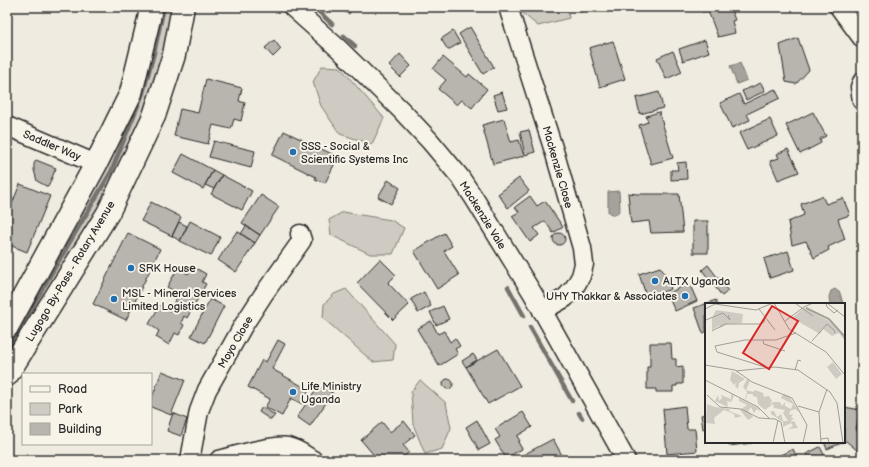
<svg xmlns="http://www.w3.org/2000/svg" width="869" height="467" font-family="'Balsamiq Sans',sans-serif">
	<rect width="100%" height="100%" fill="#efebe0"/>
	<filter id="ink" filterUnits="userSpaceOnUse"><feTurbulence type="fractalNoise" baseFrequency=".025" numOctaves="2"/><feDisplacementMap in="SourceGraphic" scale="8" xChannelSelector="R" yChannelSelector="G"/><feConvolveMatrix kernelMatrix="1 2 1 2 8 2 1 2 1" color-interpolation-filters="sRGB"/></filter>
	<g filter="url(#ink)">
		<!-- green -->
		<path fill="#cfcbc2" stroke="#7d7b76" d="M157,7H173V12L154,88L121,170L7,361V337L68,234Z
			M515,7H567L569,18L538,26Z
			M322,66L340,67L384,118L372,144L340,134L321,106L313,82Z
			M343,212L391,220L404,228L393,254H370L331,235L329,220Z
			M346,289L395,344L393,360L373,362L323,318L324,304L334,294Z
			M420,380L446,403L451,428L442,449L425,454L413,424L411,392Z"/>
		<!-- water -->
		<path fill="#a4a29a" stroke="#74726e" d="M740,63L747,80L737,84L730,66Z
			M619,191L620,209L617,214L613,215L608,212V192Z
			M835,289L840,293L843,304H830L829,297L831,291Z"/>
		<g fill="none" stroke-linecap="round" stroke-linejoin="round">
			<!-- stream -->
			<path stroke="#74726e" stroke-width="4.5" d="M314,7L332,24
				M344,36L355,46
				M7,137L10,138
				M508,287L524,316
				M530,327L572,401
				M7,349L111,172L143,93L154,53L164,7
				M579,413L582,418"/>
		</g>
		<!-- building -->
		<path fill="#b8b5ae" stroke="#2b2b2b" d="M335,7H352L349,14Z
			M578,7H595L580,12Z
			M605,7H620L621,9L607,12Z
			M700,7H730L735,20L732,21L735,33L718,37L708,11L702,12Z
			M470,27L494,67L483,74L459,34Z
			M453,31L460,43L448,50L441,39Z
			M798,38L809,70L796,84L786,82L780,45Z
			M274,40L281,49L273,57L265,48Z
			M705,40L709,52L683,61L679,49Z
			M613,41L625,79L600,87L589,48Z
			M673,51L682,72L666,79L657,58Z
			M400,54L411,66L400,77L389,66Z
			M443,57L467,77L469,74L487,89L472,108L462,100L457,105L438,89L446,80L433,69Z
			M206,79L242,88L239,101L245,103L241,121L234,119L231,129L213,125L208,144L174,136L180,109L198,113Z
			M761,83L765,91L746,100L742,91Z
			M775,89L780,98L747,114L750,120L732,128L720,103L739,94L744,104Z
			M502,92L507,108L498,110L493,95Z
			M659,92L663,108L640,114L636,98Z
			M659,112L673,158L651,164L639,125L648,122L646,116Z
			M813,112L826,136L820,139L821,143L800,154L786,125Z
			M504,119L511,142L519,140L524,156L493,164L482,125Z
			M770,119L778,136L747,150L739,133Z
			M529,130L535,152L525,155L520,132Z
			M284,131L334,155L330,163L334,165L325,183L315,179L316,177L272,155Z
			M214,141L255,151L251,168L209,157Z
			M788,149L799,172L778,180L770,161L779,158L777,154Z
			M183,154L213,170L203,189L173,173Z
			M36,160L56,168L48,187L37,181L34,170V164Z
			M686,162L687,179L671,180V170H678L677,163Z
			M213,170L222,175L214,189L205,185Z
			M222,175L252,191L242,210L211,194Z
			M519,178L529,191L508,208L498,194Z
			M388,180L400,188L391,204L378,197Z
			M20,184L50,196L27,252L7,244V216Z
			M628,193L637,194H679L683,232L651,233L649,221L631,223Z
			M261,195L279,207L260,235L242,223Z
			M530,196L537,206L545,201L563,227L553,233L545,221L534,228L539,235L530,242L512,216L519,212L515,207Z
			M822,196L826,204L843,198L850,215L838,219L845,239L828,247L829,250L814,258L806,241L792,245L788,222L804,215L801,204Z
			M151,202L181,217L172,236L141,221Z
			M190,221L220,237L211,256L180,241Z
			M693,221H708V253H693Z
			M179,222L187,226L180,241L172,236Z
			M246,226L260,235L255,243L241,234Z
			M237,231L255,243L236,272L218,260Z
			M128,233L160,249L126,320L93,304Z
			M444,233L452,246L444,251L459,275L437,289L414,251Z
			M553 239a6 6 0 1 1 12 0a6 6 0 1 1-12 0Z
			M788,251L794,270L770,278L764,259Z
			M380,259L396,275L388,283L409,305L393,320L357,283Z
			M708,265L728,291L722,296L702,270Z
			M192,266L206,274L202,282L206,284L187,318L184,316L181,323L184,325L179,335L175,333L169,345L156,337L159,331L149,324L160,305L169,311L179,294L167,287L178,268L188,274Z
			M660,267L666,275L671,289L647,298L639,274Z
			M689,283L697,301L675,311L667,294Z
			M424,292L431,306L418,313L411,299Z
			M210,299L224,306L205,343L191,336Z
			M716,300L717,304H706V332L703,333L694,308Z
			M443,306L449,319L436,325L430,312Z
			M431,321L438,334L444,331L450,342L455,338L460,346L455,349L458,354L439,366L417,329Z
			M278,340L285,344L272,369L309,390L302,404L291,398L282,416L265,407L270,399L248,387L262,360L266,362Z
			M650,343H671L672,359H676V367L683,366V384H677V386H673V392H656V389H647V367H650Z
			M498,349L520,386L488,404L466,367Z
			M473,354L477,360L466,367L462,361Z
			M162,371L185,380L171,415L151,407V400Z
			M443 384a5 5 0 1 1 10 0a5 5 0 1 1-10 0Z
			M328,383L333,387L330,392L333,393L310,426L297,417L319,385L323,389Z
			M685,406L687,429H695L697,451L667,454L663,409Z
			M262,407L275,415L271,420L259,412Z
			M844,407L861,410L856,430L862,434V447L858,451L846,441L827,449L824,442H844Z
			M523,412L532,427L517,436L520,441L518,442L522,449L506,458L495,440L500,437L495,429Z
			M173,413L187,419L181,436L167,431Z
			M706,414V428L703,429L701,415Z
			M858,419L862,420V432L860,433L856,430Z
			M477,420L490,444L479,450L466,427Z
			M404,421L415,435L403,445L409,452L400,460H378L361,440L382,422L390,432Z
			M553,439L563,457L558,460H523L521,456Z
			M730,442H752V443L729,446Z
			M820,447L827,460H809L806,454Z
			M793,449L798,460H777L776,457Z"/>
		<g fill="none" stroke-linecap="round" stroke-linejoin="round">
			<defs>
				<path id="minor" d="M292,7L339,49L401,110L430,141L460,177L474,198L533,294L626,460
					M508,7L555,154L582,248L584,264L581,276L574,288L565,298L542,311
					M839,7L862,38
					M862,82L860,87L862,101
					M7,126L96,164
					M190,460L199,411L207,390L243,326L263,295L300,243L302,240L300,234
					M219,460C234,456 275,444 288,447C298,449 305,455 313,460"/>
				<path id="major" d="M7,327L96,164L131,93L149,19L151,7
					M7,375L108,213L154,116L174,55L183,7"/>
			</defs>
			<!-- minor casing -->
			<use href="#minor" stroke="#2b2b2b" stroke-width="21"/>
			<!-- major casing -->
			<use href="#major" stroke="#2b2b2b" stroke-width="25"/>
			<!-- minor -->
			<use href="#minor" stroke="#f7f3e8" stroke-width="18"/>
			<!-- major -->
			<use href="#major" stroke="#f7f3e8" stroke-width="22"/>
		</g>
	</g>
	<!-- markers -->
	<g fill="#1f6fb2" stroke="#f7f3e8" stroke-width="1.5">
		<circle cx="293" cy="152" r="4"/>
		<circle cx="131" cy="268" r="4"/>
		<circle cx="655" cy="281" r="4"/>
		<circle cx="685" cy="296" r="4"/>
		<circle cx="114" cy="299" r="4"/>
		<circle cx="293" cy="392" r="4"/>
	</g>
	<g text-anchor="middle" stroke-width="4" stroke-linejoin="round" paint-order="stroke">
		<!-- street labels -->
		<g font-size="11" fill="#2b2b2b" stroke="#f7f3e8">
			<text transform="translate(52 145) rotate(23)" y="4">Saddler Way</text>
			<text transform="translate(558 167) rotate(74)" y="4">Mackenzie Close</text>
			<text transform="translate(483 215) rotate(58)" y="4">Mackenzie Vale</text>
			<text transform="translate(70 271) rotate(-59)" y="4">Lugogo By-Pass - Rotary Avenue</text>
			<text transform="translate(235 342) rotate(-60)" y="4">Moyo Close</text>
		</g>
		<!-- poi labels -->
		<g font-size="11" fill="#2b2b2b" stroke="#f7f3e8" text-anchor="start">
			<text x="301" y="150">SSS - Social &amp;<tspan x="301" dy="13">Scientific Systems Inc</tspan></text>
			<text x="139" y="272">SRK House</text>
			<text x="663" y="285">ALTX Uganda</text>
			<text x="122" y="297">MSL - Mineral Services<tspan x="122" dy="13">Limited Logistics</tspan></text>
			<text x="677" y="300" text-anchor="end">UHY Thakkar &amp; Associates</text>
			<text x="301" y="390">Life Ministry<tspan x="301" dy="13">Uganda</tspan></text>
		</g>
	</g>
	<!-- overview -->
	<g transform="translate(705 303)">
		<rect width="140" height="140" fill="#efebe0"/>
		<path d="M99,5L124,18L140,35V38L134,30L127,33L118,26L115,31L87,15ZM11,7L38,11L37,20L23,21L13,26L15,22L7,27V15ZM128,59L137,71L131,76L122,64ZM27,68L40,76L34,80L33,86L30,83L32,79L29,82L25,77L21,79L25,77ZM42,76L45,78L41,87L48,89L50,87L58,90L59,94L64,93L67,98L65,102L68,99H75L77,103L80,99V103L86,106L88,101L76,95L78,91L84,93L94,109L90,106L85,108L84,112L88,111L86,115H89L85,119L89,118L93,125L83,126L88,123L86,120L78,124V119L66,111V108H69L72,114L76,111L78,118H83L78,110L80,107L69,105L68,101L60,107L53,101L52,94L48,93V91H42L41,96H40L42,89L38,84ZM26,91L29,93L26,99L22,98L23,104L10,98L13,92L14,98L17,95L16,92L26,96ZM34,95L55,106V108L52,106L49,110L46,104L43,108L48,114L43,117L35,107L42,102L34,98ZM2,101L10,104L25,106L24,108L37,113L30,115L29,111L19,107L9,115L10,121L1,120Z" fill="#cfcbc2"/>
		<path fill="none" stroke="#a4a29a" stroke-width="2" d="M101,5L124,16L140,34"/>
		<path fill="none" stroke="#a19e98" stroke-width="1" d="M69,0L84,26L121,49L140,72M90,0L108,13M121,0L122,4L129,10L133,7M122,0L140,14M0,6L10,1L51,7L68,0M54,6L70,27M1,17L18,10L25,17L23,12M80,18L99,4L108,0M7,28L20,21H55L59,19L60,13M58,38L59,41L80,48M107,38L122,21L130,28L129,30M0,62L30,67L47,79L87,95L102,122L98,140M60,64L12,49L10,43L40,37H71L91,30M90,67L93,57L96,58M31,68L70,64L93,67L125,89L132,100L138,140M0,77L53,104L64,115M2,92L15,104L36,106L54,115L70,116L76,119L80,140M93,103L114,109L122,86M114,109L116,140M116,136L123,135L124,140M68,140L73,117"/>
		<path fill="#d62828" fill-opacity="0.15" stroke="#d62828" stroke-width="2" d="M67,3L93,18L64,66L38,50Z"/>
		<rect width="140" height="140" fill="none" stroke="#2b2b2b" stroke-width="2"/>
	</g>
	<!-- margin -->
	<rect width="869" height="467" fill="none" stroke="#f7f3e8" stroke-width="24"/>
	<rect x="12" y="12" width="845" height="443" fill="none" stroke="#2b2b2b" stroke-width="1.5" filter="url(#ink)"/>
	<!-- legend -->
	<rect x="22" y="373" width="130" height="72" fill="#f7f3e8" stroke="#a5a39c"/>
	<rect x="30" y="386" width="20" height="6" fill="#f7f3e8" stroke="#a5a39c"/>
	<text x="58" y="393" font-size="12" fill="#2b2b2b">Road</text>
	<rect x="30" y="403" width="20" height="12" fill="#cfcbc2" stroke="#a5a39c"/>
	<text x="58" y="413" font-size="12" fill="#2b2b2b">Park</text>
	<rect x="30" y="423" width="20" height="12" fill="#b8b5ae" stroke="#a5a39c"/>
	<text x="58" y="433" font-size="12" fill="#2b2b2b">Building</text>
</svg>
